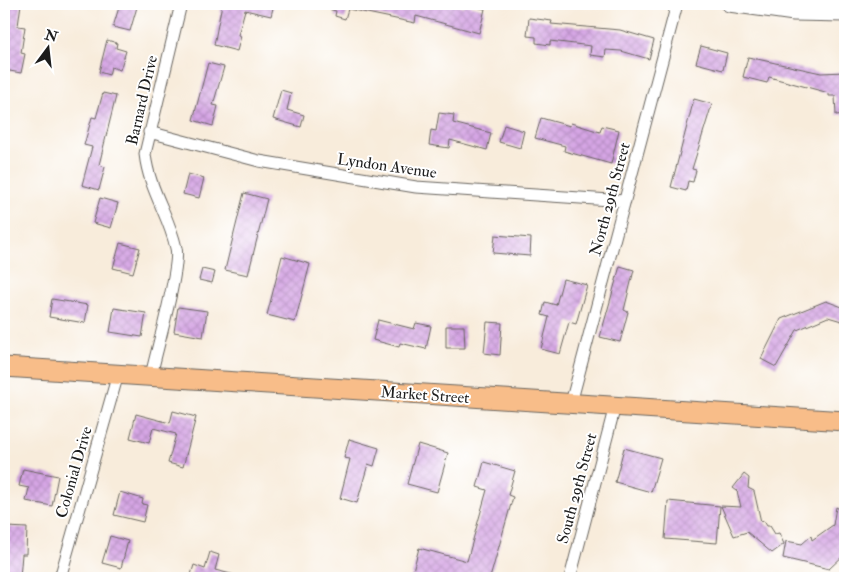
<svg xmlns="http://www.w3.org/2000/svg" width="849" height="582" font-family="'IM FELL Double Pica',serif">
	<defs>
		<pattern id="building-cross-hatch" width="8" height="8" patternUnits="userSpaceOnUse" patternTransform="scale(1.25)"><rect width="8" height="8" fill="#d5a5e4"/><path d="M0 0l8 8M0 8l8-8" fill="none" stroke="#b68dc3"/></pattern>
	</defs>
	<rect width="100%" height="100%" fill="#fff"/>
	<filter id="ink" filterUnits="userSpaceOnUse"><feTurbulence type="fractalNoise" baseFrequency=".02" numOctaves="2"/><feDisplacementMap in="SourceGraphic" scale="10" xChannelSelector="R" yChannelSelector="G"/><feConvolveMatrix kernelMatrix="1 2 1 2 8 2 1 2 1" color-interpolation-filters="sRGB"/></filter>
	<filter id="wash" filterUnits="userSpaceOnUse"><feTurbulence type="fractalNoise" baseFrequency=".0096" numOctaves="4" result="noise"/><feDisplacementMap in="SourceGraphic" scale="20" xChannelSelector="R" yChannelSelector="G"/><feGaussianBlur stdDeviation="1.12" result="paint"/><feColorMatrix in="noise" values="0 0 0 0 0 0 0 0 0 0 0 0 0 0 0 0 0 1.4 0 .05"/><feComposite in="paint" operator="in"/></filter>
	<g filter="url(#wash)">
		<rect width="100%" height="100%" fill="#f8ecdb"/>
		<g id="blocks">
			<!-- building -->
			<path fill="url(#building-cross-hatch)" d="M4,4H21L18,26L25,27L21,53L25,54L21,73L4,70Z
				M120,4L137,7L130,31L113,27Z
				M222,4H274L271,16L245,10L238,35L241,36L237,51L214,45Z
				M320,4H450L463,7L464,4L485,9L479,33L416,16L415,23L348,9L345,19L335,16L336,11L319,7Z
				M529,18L552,21L551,24L620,30L654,40L649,59L621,51L606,50L605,57L590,55L591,46L550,41V45L536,43V37L527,36Z
				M107,40L117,43L116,48L126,51L120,70L111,67L109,75L99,72Z
				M701,46L727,53L723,70L696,63Z
				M748,57L821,73L845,72V114L836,115L835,96H829V93L769,77L767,83L743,77Z
				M208,63L224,67L213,105L218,106L213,126L193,120Z
				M281,90L291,93L287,110L304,115L301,127L273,119Z
				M103,93L116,96L99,165L105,167L99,190L82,185L92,147L84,145L92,117L96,118Z
				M694,99L712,104L692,169L696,170L693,182L688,181L686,191L671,187Z
				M439,113L454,115L453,123L491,133L487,150L450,140L449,148L429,145L431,130L436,131Z
				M541,118L570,126L571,123L600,132L602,126L619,130L611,164L564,151L565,146L535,138Z
				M504,125L524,131L520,148L499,142Z
				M188,174L204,178L199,198L183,194Z
				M244,193L267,199L248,275L225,270Z
				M100,198L118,203L111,228L93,223Z
				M495,235L531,238L530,256L493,253Z
				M120,243L140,248L133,273L113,268Z
				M282,256L310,264L295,322L267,315Z
				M620,266L634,270L624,310L628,312L620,342L600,337Z
				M202,269L215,272L212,283L199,280Z
				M563,279L587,285L576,324L569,322L560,354L541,349L549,317L542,315L545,302L556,305Z
				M52,299L88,305L85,323L49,317Z
				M826,301L845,308V322L828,317L797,330L776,367L761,359L781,319Z
				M178,307L207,311L203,337L174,332Z
				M114,308L146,313L142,337L110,332Z
				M378,320L414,329L416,323L431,326L426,349L400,343L399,347L373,340Z
				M487,322L502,323L500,355L484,353Z
				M446,326H464L465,348H446Z
				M173,411L196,417L183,467L168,463L176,434L153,428L149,443L130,438L136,414L170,423Z
				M349,439L379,448L374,466L368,464L357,503L340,498L350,459L344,458Z
				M418,444L448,453L437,492L407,484Z
				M624,448L661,458L651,492L615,482Z
				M484,462L515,471L508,495L513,497L490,578H411L419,548L467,561L487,490L477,487Z
				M23,469L58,476L52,506L26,501L29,488L19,486Z
				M744,474L749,478L748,488L754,491L761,522L764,521L767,526H770L775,534L779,533L784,544L772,553L747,532L734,536L721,506L741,507L737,491L733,488Z
				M120,492L143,499L142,504L147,505L143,522L114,515Z
				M668,501L720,506L717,543L665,539Z
				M836,507L845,512V554L829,569L783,558L786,541L802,544L811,536L812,540L833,525Z
				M7,527L27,528L26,554H22L20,578H4Z
				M110,536L128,541L121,568L102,563Z
				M210,552L219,555L215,570L235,575V578H190L194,565L205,569Z"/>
		</g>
	</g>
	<g filter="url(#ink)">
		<use href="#blocks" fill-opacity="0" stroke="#69655f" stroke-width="1"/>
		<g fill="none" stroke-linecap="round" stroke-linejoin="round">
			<defs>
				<path id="minor" d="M149,132L259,161L416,187L625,201
					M151,376C156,352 181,266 176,248C169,215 149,190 145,154L181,4
					M571,403L677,4
					M60,578L118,374
					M570,578L615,406"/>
				<path id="tertiary" d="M729,4L794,13L845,14"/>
				<path id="primary" d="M4,367L845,421"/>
			</defs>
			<!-- minor casing -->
			<use href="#minor" stroke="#69655f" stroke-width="13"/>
			<!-- tertiary casing -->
			<use href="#tertiary" stroke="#69655f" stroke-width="17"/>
			<!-- primary casing -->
			<use href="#primary" stroke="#69655f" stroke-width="21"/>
			<!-- minor -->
			<use href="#minor" stroke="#fff" stroke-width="11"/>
			<!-- tertiary -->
			<use href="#tertiary" stroke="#fff" stroke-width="15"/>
			<!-- primary -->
			<use href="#primary" stroke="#f8bd89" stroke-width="19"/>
		</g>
	</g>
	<g text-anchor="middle" stroke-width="4" stroke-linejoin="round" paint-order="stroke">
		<!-- street labels -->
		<g font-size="16" fill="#1c1c1c" stroke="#fff">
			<text transform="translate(141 100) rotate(-77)" y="6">Barnard Drive</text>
			<text transform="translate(387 165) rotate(8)" y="6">Lyndon Avenue</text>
			<text transform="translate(609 199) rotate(-75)" y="6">North 29th Street</text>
			<text transform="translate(425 394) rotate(4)" y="6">Market Street</text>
			<text transform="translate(73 472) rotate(-74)" y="6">Colonial Drive</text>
			<text transform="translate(576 488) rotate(-75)" y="6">South 29th Street</text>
		</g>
	</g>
	<!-- margin -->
	<rect width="849" height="582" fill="none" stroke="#fff" stroke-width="20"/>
	<!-- north arrow -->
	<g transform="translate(48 48) rotate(15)" stroke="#ffffff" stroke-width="4" paint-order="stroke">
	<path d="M0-4L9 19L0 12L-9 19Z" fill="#1c1c1c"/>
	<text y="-8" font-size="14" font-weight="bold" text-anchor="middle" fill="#1c1c1c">N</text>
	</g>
</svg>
